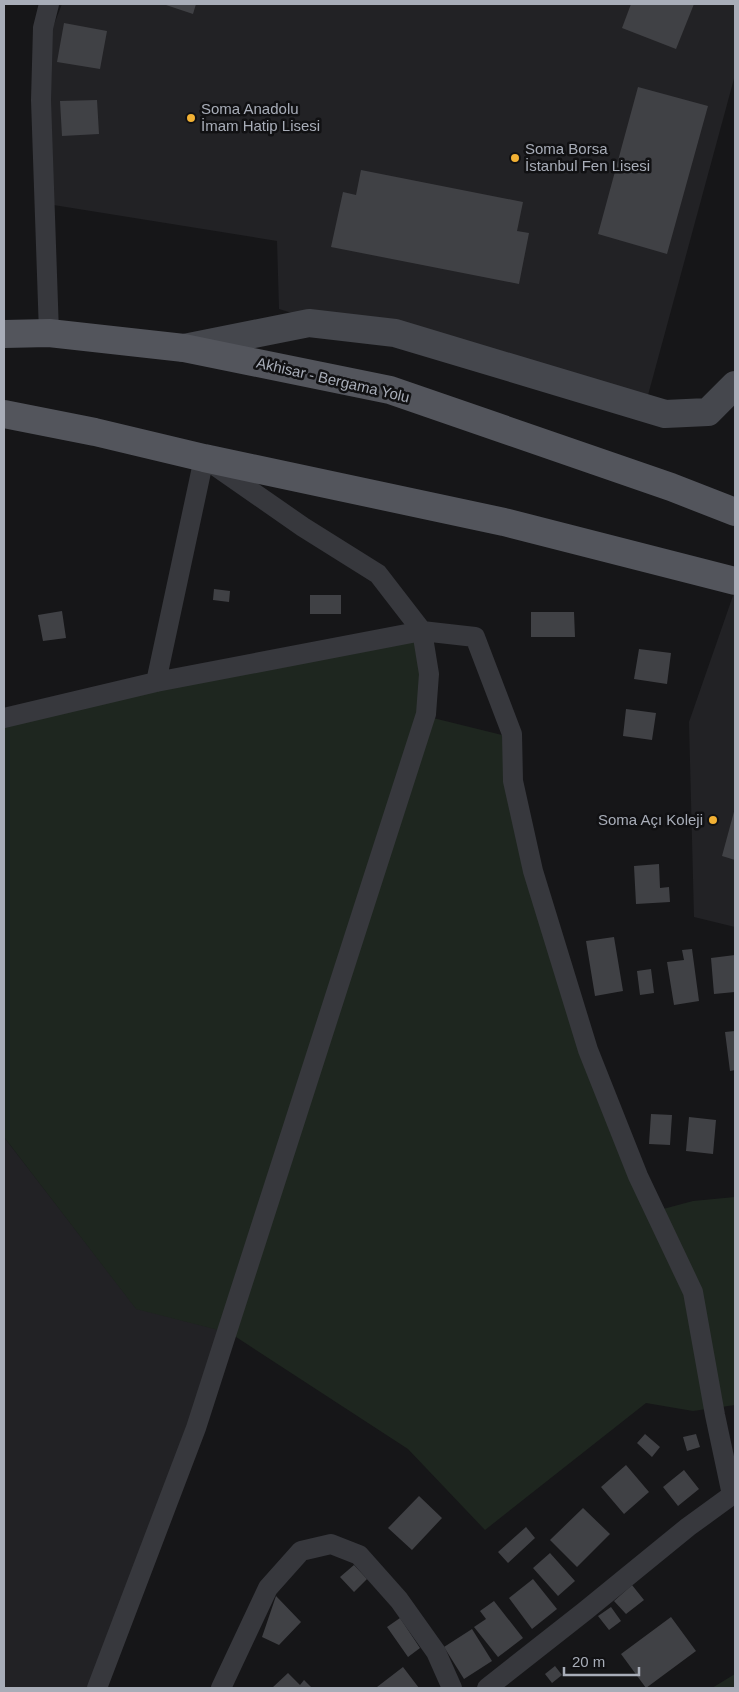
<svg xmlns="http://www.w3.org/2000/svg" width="739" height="1692" font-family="Helvetica,sans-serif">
	<rect width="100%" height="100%" fill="#161618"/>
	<!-- built -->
	<path fill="#222225" d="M62,4H735V75L641,421L279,309L277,241L41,203L51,32Z
		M735,590V927L694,917L689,722Z
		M4,1137L136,1308L224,1331L93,1688H4Z"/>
	<!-- green -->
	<path fill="#1e261f" d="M418,636L421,715L502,735L508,781L652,1212L693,1201L735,1197V1405L693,1411L646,1403L485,1530L408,1449L230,1333L136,1309L4,1137V723Z
		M735,1674V1688H712Z"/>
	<!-- building -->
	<path fill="#404145" d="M163,4H196L193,14Z
		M631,4H694L676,49L622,28Z
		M64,23L107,31L100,69L57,62Z
		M638,87L708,106L667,254L598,234Z
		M97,100L99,134L62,136L60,101Z
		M361,170L523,202L517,231L529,233L519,284L331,247L343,192L356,195Z
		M214,589L230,591L229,602L213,600Z
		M310,595H341V614H310Z
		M62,611L66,638L43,641L38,615Z
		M531,612H574L575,637H531Z
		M639,649L671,653L667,684L634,679Z
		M626,709L656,713L652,740L623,736Z
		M735,808V860L722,856Z
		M659,864L660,888L669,887L670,902L636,904L634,866Z
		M614,937L623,991L595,996L586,941Z
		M692,949L699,1001L674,1005L667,962L684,960L682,950Z
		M735,955V992L714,994L711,958Z
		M651,969L654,993L640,995L637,971Z
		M735,1031V1070L730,1071L725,1032Z
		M651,1114L672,1115L670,1145L649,1144Z
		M689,1117L716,1120L713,1154L686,1151Z
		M645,1434L660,1447L652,1457L637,1443Z
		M696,1434L700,1447L687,1451L683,1437Z
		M626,1465L649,1492L624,1514L601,1487Z
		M684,1470L699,1489L678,1506L663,1487Z
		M419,1496L442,1518L412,1550L388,1528Z
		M583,1508L610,1534L577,1567L550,1540Z
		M526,1527L535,1538L508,1563L498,1552Z
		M550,1553L575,1581L558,1596L533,1568Z
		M354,1565L367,1579L354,1592L340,1577Z
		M533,1579L557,1609L532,1629L509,1598Z
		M632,1585L644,1600L626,1614L614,1601Z
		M276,1596L301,1622L279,1645L262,1637Z
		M494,1601L523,1638L498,1657L474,1627L486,1619L480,1611Z
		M611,1607L621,1621L609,1630L598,1616Z
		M671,1617L696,1651L646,1688L621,1654Z
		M400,1618L420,1648L408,1657L387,1627Z
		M472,1629L492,1661L464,1679L444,1647Z
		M555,1666L562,1675L552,1683L545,1674Z
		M403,1667L419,1688H378L377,1687Z
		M288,1673L300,1685L304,1680L312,1688H272Z"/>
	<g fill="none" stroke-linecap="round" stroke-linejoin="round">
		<!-- street -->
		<path stroke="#37383d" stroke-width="20" d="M49,333L41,100L43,28L49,4
			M4,718L156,682L422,631L475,637L512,734L513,781L533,871L588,1050L638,1176L693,1292L715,1415L732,1495L688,1527L585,1611L487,1688
			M97,1688L196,1428L426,714L429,674L422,631L378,574L303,527L204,458L156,682
			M221,1688L268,1588L301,1551L331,1544L359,1555L399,1600L436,1652L452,1688"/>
		<!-- secondary -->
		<path stroke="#45474d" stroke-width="28" d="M184,348L309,323L395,333L665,414L708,412L735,385"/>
		<!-- primary -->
		<path stroke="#53555c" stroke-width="28" d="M4,334L49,333L184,348L390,390L671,487L735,512
			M4,414L95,432L204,458L504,522L735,581"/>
	</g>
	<!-- markers -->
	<g fill="#f2b134" stroke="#111113" stroke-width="2">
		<circle cx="191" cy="118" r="5"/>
		<circle cx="515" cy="158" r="5"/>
		<circle cx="713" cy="820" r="5"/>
	</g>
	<g text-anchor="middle" stroke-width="5" stroke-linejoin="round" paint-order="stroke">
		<!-- poi labels -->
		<g font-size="15" fill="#a8adb8" stroke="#111113" text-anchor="start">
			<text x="201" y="114">Soma Anadolu<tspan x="201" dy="17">İmam Hatip Lisesi</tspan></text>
			<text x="525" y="154">Soma Borsa<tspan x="525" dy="17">İstanbul Fen Lisesi</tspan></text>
			<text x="703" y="825" text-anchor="end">Soma Açı Koleji</text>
		</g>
		<!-- street labels -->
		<g font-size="15" fill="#a8adb8" stroke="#111113">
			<text transform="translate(333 380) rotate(13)" y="5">Akhisar - Bergama Yolu</text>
		</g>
	</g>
	<!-- border -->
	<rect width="739" height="1692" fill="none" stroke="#a8adb8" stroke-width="10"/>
	<!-- scale -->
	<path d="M564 1667v8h75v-8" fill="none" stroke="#a8adb8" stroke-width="2.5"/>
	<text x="572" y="1667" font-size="15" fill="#a8adb8" stroke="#111113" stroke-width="4" paint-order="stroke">20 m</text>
</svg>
